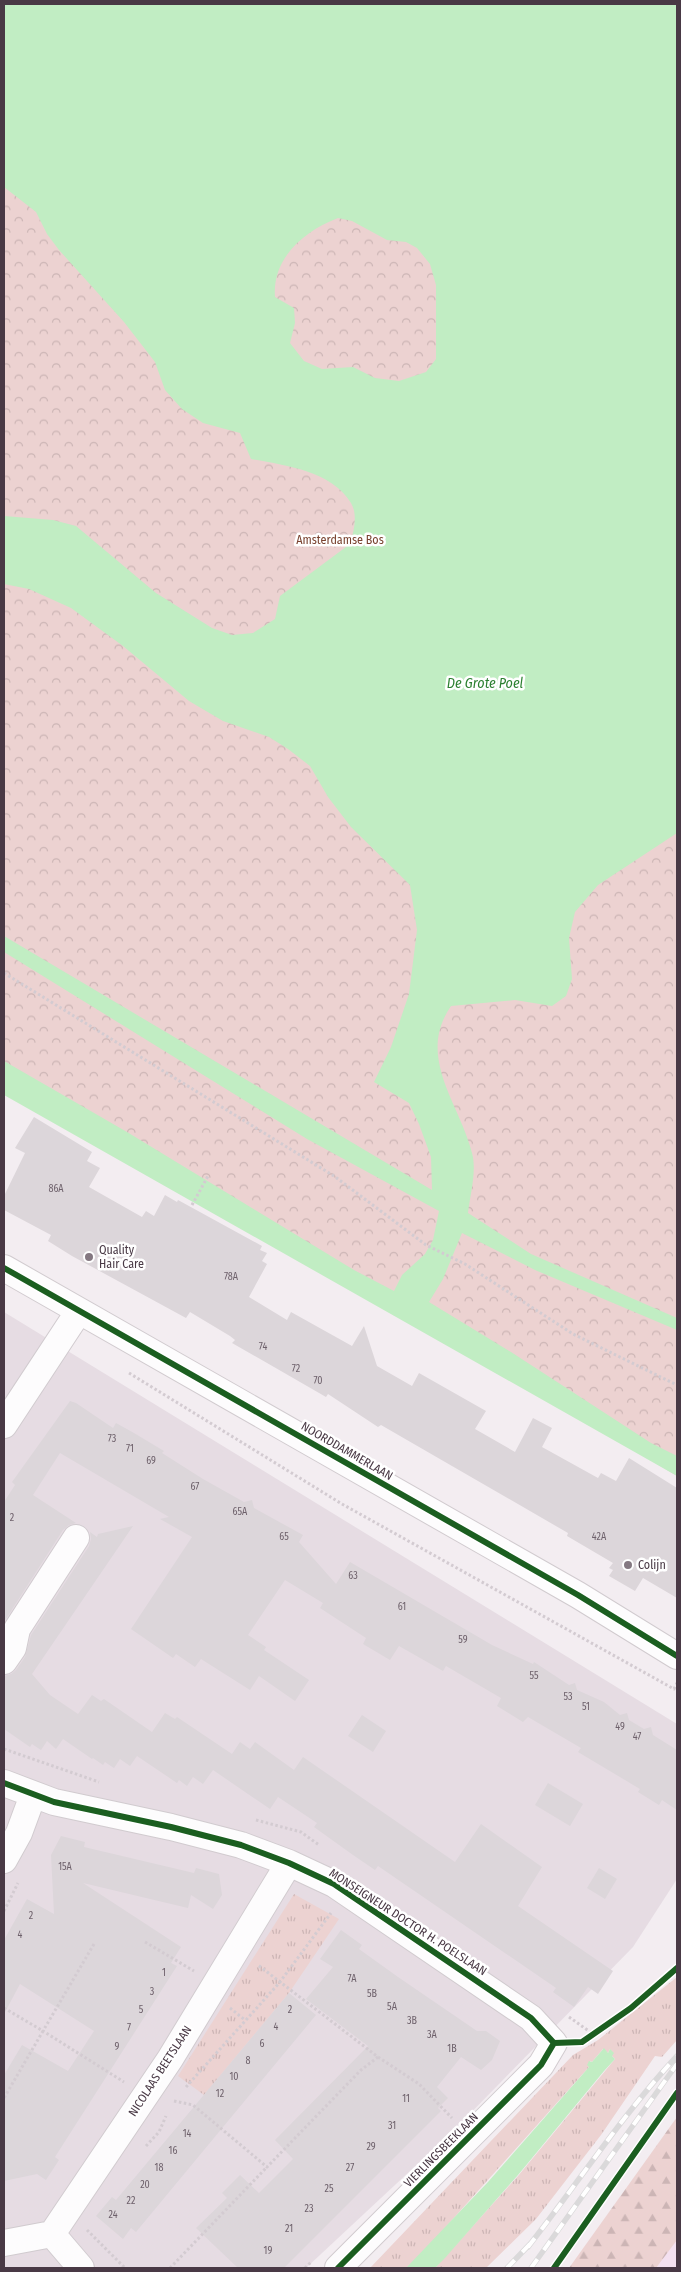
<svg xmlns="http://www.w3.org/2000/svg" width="681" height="2272" font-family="'Fira Sans Condensed',sans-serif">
	<defs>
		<pattern id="grass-tufts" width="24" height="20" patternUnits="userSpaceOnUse" patternTransform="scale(1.25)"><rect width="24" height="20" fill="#ecd2d1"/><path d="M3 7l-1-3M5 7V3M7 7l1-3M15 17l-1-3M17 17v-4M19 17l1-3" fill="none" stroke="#ccb5b5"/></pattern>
		<pattern id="forest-firs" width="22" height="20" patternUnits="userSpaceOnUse" patternTransform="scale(1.25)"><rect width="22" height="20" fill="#ecd2d1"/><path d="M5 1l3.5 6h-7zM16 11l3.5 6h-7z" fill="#ccb5b5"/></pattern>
		<pattern id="park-crowns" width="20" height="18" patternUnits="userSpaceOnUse" patternTransform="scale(1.25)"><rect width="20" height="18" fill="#ecd2d1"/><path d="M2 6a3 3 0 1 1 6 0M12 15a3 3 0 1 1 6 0" fill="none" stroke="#ccb5b5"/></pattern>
	</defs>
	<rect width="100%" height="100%" fill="#f3edf1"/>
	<!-- residential -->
	<path fill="#e6dce3" d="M4,1312L677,1724V1879L633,1947L455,2129L306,2268H4Z"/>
	<!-- commercial -->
	<path fill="#f4e1f0" d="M677,2225V2268H648Z"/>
	<!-- grass -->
	<path fill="url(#grass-tufts)" d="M294,1894L339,1919L289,1993L204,2095L178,2076Z
		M677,1977V2040L662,2057L655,2056L601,2135L536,2219L486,2268H435L518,2176L615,2059L612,2056L610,2049L608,2053L603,2049L592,2062L590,2061L589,2067L418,2258L406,2268H370L573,2055L598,2040Z"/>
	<!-- forest -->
	<path fill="url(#forest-firs)" d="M677,2117V2240L656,2268H569Z"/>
	<!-- park -->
	<path fill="url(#park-crowns)" d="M4,4H677V1476L4,1076Z"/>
	<!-- water -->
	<path fill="#c1edc3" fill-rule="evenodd" d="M4,4H677V833L598,885L575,912L569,938L572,979L566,996L552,1006L515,1000L451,1006C416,1057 459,1102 472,1153C477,1171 470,1195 468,1213L531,1254L677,1318V1330L535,1270L462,1233L443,1279L429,1302L511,1352L651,1443L677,1456V1476L4,1095V1061L127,1132L354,1270L394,1291L402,1275L425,1254L433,1240L439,1211L307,1139L4,952V936L432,1190L431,1157L419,1124L409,1103L374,1082L391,1047L409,994L417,930L410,885L351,827L328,797L310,766L288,749L269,737L223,721L189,701L123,646L71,608L29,589L4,584V516L53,520L76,526L156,593L212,628L232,635L253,633L275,619L280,596L350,544C354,531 358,515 351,503C332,471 284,465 251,459L240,433L203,423L182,409L165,390L155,362L124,322L59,250L47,234L36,212L4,187ZM338,218L352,221L387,240L406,242L417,248L430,264L436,285V359L426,372L399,381L375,378L353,367L322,369L304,361L290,343L295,323L294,308L275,297C272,258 304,231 338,218Z
		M604,2048L608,2053L610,2049L614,2053L612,2056L615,2059L604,2071L518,2175L445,2258L435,2268H406L488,2182L589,2067L587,2065L589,2061L592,2062Z"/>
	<!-- building -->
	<path fill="#dcd6da" d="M34,1117L92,1152L87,1161L100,1168L89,1187L142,1217L146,1211L154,1216L165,1195L177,1202L178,1200L262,1246L260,1250L267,1253L262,1261L267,1264L249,1297L287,1320L291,1312L352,1346L364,1326L377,1366L412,1386L419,1373L486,1411L475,1429L496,1441L515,1452L533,1418L552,1428L542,1447L598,1478L601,1473L616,1481L629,1458L677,1488V1598L643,1578L635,1591L609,1576L613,1570L609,1568L613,1563L567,1536L568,1533L381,1425L378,1427L328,1394L326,1397L274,1367L232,1343L235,1340L230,1336L190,1312L186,1318L72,1256L48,1241L51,1235L4,1210V1196L25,1153L15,1148Z
		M70,1401L76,1403L113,1428L116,1423L134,1433L164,1451L162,1453L203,1479L244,1502L252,1500L254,1508L303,1535L299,1542L336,1584L350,1562L492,1645L533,1664L534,1662L569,1685L575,1683L577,1690L604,1702L620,1715L627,1713L629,1720L644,1729L651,1727L653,1735L677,1750V1810L662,1800L659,1805L638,1792L640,1789L578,1752L581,1748L528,1717L523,1722L497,1706L501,1698L446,1666L443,1671L399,1646L390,1660L363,1644L366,1638L320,1608L323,1603L285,1580L248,1635L266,1647L264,1650L309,1680L295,1701L259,1676L250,1690L201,1659L195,1667L176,1654L173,1658L131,1629L192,1537L160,1519L169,1517L60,1453L33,1495L76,1523L69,1525L63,1530L4,1622V1502L15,1485L12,1482Z
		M133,1526L32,1674L50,1695L78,1714L92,1695L101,1701L104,1699L152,1732L165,1713L175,1719L177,1717L232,1754L240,1742L250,1749L255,1742L294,1770L303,1757L455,1862L481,1824L542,1867L518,1906L613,1971L598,1994L588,1987L574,2007L553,1992L556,1988L378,1866L375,1870L353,1855L314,1827L317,1823L278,1797L270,1809L213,1770L203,1784L193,1777L187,1786L179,1780L177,1783L137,1756L130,1766L120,1759L114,1768L105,1762L103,1765L93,1758L92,1759L63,1739L56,1749L47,1741L41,1750L32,1744L30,1747L4,1729V1676L11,1674L16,1670L25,1657L31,1635L89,1546L91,1539L90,1532L97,1537L98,1534Z
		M362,1715L386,1731L373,1752L348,1736Z
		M548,1783L583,1804L570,1826L535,1805Z
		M61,1836L85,1842L84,1847L194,1873L196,1868L219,1874L222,1895L213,1909L191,1895L188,1908L83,1883L181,1947L171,1963L177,1966L55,2157L59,2160L46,2180L37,2174L4,2181V2075L22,2045L68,2071L94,2031L20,1984L4,2014V1940L27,1899L54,1914L51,1855Z
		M599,1868L617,1879L605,1899L587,1888Z
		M341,1930L362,1945L359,1949L398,1977L477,2031H486L500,2041L492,2060L481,2070L461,2057L437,2087L448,2098L438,2108L441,2111L284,2268H238L196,2228L227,2198L222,2193L240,2175L259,2193L293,2159L275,2140L368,2046L306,1999L333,1967L320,1959Z
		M289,1993L316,2015L136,2232L131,2228L123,2239L96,2216L112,2197L116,2200Z"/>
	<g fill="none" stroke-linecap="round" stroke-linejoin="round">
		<defs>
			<path id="minor" d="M4,1268L578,1595L677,1656
				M4,1425L79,1311
				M4,1661L13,1648L17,1629L76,1538
				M4,1783L54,1802L171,1827L241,1845L289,1863L334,1884L531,2018L554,2043L541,2065L338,2268
				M4,1860L19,1833L33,1795
				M52,2234L81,2268
				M4,2243L52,2234L170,2059L289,1863"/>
		</defs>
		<!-- minor casing -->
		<use href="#minor" stroke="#d1cbcf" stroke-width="28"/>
		<!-- path -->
		<path stroke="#d3cbd1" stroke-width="3" stroke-dasharray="2.5 2.5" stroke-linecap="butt" d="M4,973L334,1176L426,1245L465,1264L573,1334L677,1385
			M192,1205L208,1176
			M129,1373L342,1504L674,1689L677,1683
			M4,1749L99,1782
			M256,1820L301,1832L319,1845
			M4,1911L18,1883
			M145,1942L194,1971
			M94,1944L43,2031L124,2082
			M4,2008L43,2031L4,2098
			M230,2008L245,2020
			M569,2017L593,2034
			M378,2057L419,2084L452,2118
			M186,2087L280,1982L331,1913
			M174,2101L193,2105L267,2167L361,2070L378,2057L258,1965
			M146,2146L159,2132L166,2116
			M87,2230L125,2268
			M170,2268L267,2167
			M305,2268L311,2262"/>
		<!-- minor -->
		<use href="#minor" stroke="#fdfcfd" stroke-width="26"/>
		<defs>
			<path id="rail" d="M528,2247C578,2183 622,2115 677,2056
				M507,2268L531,2243
				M531,2268L677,2064"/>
		</defs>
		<!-- rail casing -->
		<use href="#rail" stroke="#dad9da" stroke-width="5.5"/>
		<!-- rail -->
		<use href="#rail" stroke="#fff" stroke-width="4" stroke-dasharray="11" stroke-linecap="butt"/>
		<defs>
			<path id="cycleway" d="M4,1268L578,1595L677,1656
				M4,1783L54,1802L171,1827L241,1845L289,1863L334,1884L531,2018L554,2043
				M554,2043L582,2042L631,2008L677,1968
				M338,2268L541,2065L554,2043
				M554,2268L677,2093"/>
		</defs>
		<!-- cycleway casing -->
		<use href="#cycleway" stroke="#fff" stroke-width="9"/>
		<!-- cycleway -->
		<use href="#cycleway" stroke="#1b5e20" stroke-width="6"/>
	</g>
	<!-- markers -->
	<g fill="#847881" stroke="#fff" stroke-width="2">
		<circle cx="89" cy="1257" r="5"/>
		<circle cx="628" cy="1565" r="5"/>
	</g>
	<g text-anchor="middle" stroke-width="5" stroke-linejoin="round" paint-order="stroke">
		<!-- number labels -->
		<g font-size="10" fill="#6e616b">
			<text x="56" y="1192">86A</text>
			<text x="231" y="1280">78A</text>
			<text x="263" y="1350">74</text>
			<text x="296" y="1372">72</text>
			<text x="318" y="1384">70</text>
			<text x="112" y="1442">73</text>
			<text x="130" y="1452">71</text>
			<text x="151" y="1464">69</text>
			<text x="195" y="1490">67</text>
			<text x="240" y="1515">65A</text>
			<text x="12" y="1521">2</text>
			<text x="284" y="1540">65</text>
			<text x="599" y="1540">42A</text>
			<text x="353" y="1579">63</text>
			<text x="402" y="1610">61</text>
			<text x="463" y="1643">59</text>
			<text x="534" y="1679">55</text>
			<text x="568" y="1700">53</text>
			<text x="586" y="1710">51</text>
			<text x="620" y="1730">49</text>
			<text x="637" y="1740">47</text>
			<text x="65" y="1870">15A</text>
			<text x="31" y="1919">2</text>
			<text x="20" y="1938">4</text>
			<text x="164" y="1976">1</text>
			<text x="352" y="1982">7A</text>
			<text x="152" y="1995">3</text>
			<text x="372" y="1997">5B</text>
			<text x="392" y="2010">5A</text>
			<text x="141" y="2013">5</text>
			<text x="290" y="2013">2</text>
			<text x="412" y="2024">3B</text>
			<text x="276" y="2030">4</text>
			<text x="129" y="2031">7</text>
			<text x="432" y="2038">3A</text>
			<text x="262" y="2047">6</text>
			<text x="117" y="2050">9</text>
			<text x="452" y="2052">1B</text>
			<text x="248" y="2064">8</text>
			<text x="234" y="2080">10</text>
			<text x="220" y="2097">12</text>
			<text x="406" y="2102">11</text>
			<text x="392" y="2129">31</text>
			<text x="187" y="2137">14</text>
			<text x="371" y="2150">29</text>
			<text x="173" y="2154">16</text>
			<text x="159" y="2171">18</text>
			<text x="350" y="2171">27</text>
			<text x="145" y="2188">20</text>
			<text x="329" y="2192">25</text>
			<text x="131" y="2204">22</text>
			<text x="309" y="2212">23</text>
			<text x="113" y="2218">24</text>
			<text x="289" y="2232">21</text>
			<text x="268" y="2254">19</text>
		</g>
		<!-- park labels -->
		<g font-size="12" fill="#79422f" stroke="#fff">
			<text x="340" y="544">Amsterdamse Bos</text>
		</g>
		<!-- poi labels -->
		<g font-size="12" fill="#493945" stroke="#fff" text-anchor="start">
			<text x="99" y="1254">Quality<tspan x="99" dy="14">Hair Care</tspan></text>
			<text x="638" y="1569">Colijn</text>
		</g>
		<!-- street labels -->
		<g font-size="12" fill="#493945" stroke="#fff">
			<text transform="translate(347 1451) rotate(30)" y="4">NOORDDAMMERLAAN</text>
			<text transform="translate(408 1922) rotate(33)" y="4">MONSEIGNEUR DOCTOR H. POELSLAAN</text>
			<text transform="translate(160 2071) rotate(-57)" y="4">NICOLAAS BEETSLAAN</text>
			<text transform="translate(441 2150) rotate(-45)" y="4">VIERLINGSBEEKLAAN</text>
		</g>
		<!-- water labels -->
		<g font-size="14" font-style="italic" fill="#2c8031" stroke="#fff">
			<text x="485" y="688">De Grote Poel</text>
		</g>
	</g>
	<!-- border -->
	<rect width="681" height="2272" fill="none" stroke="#493945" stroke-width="10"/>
</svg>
